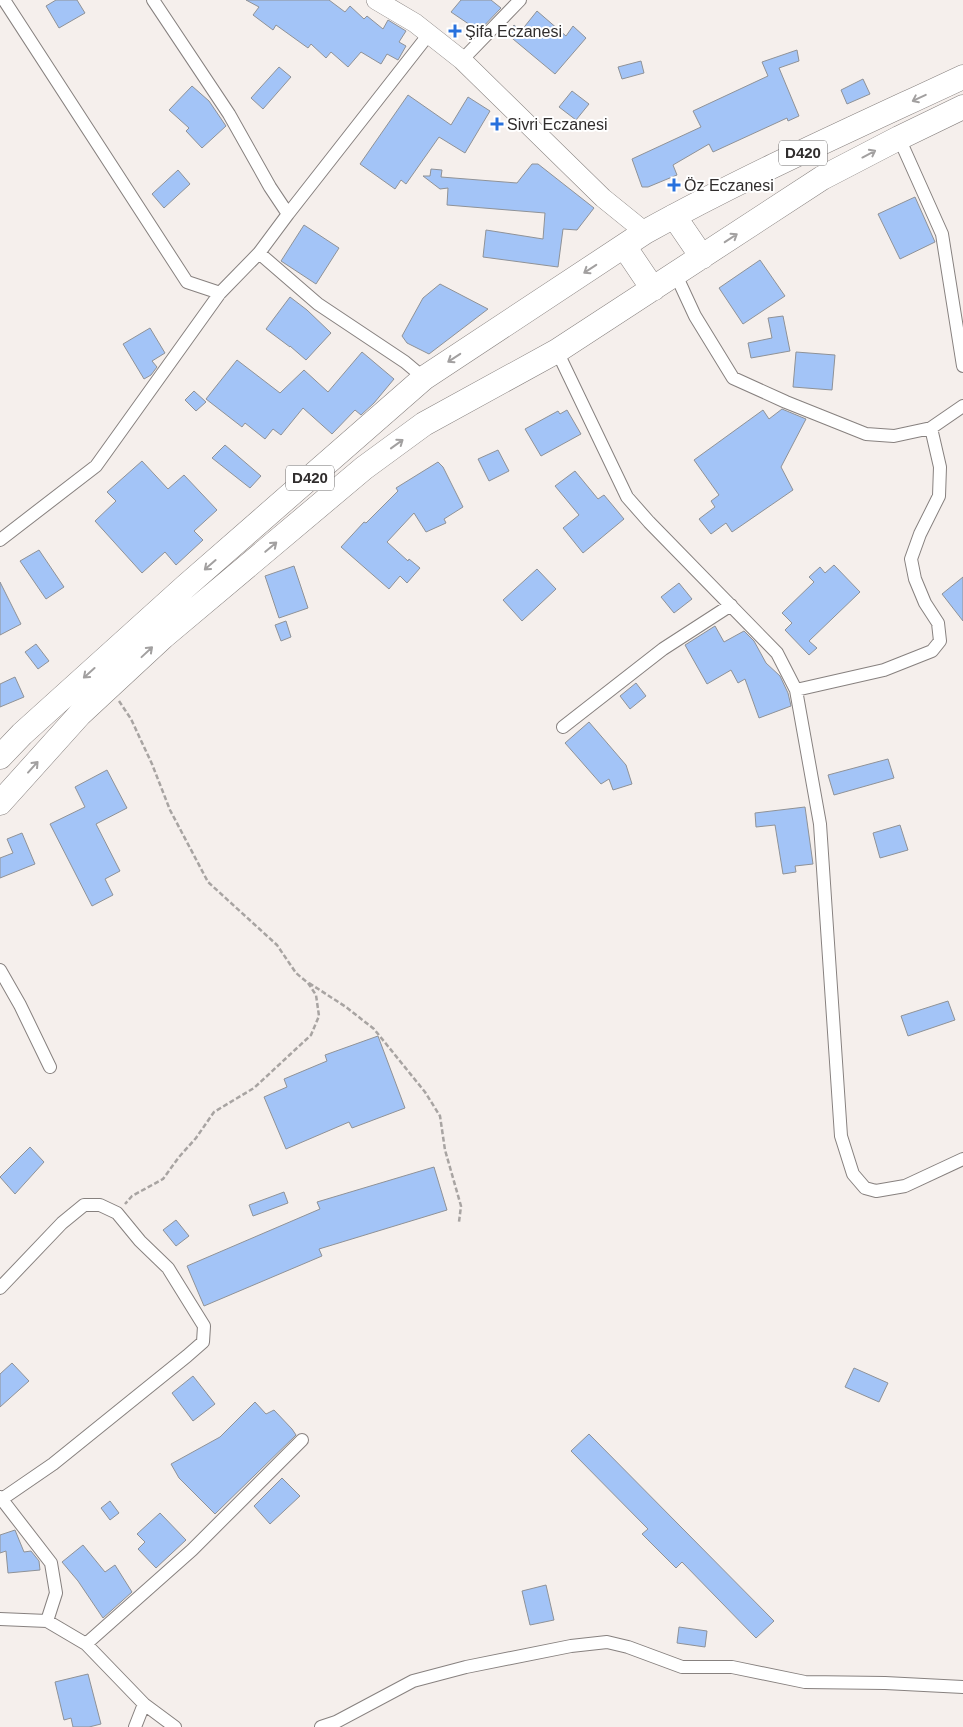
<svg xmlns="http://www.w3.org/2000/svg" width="963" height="1727" font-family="Arial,sans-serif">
	<rect width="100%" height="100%" fill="#f5efec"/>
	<!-- building -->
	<path fill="#a3c4f7" stroke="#8f9297" d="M56,0H77L85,13L59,28L46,6Z
		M246,0H329L345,12L350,6L364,19L367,16L383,29L388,20L406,31L399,42L406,46L398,60L387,54L381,64L361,52L348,67L331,52L326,58L311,44L308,48L276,25L273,30L253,15L259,7Z
		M461,0H491L501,8L479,31L451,12Z
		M537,11L566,36L573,26L586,38L555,74L507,34L514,25L521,31Z
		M797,50L799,61L779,68L799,116L788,121L787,118L713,152L709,144L673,165L677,175L648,187H642L632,159L701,127L693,111L768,76L762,62Z
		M641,61L644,73L622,79L618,67Z
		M279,67L291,77L263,109L251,98Z
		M863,79L870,94L847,104L841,90Z
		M192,86L209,101L226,126L202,148L186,131L189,128L169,110Z
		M572,91L589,104L576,120L559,107Z
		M408,95L451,125L468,97L490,111L465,153L439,137L406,184L401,180L395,189L360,164Z
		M532,164H538L594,208L577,230L563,229L558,267L483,257L486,230L543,239L545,213L447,205L448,188L440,189L423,176H430L431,169L442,170L441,177L517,183Z
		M178,170L190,184L164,208L152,194Z
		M915,197L935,242L900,259L878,214Z
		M304,225L339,248L316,284L281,261Z
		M760,260L785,296L743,324L719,288Z
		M440,284L488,309L429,354L407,343L402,336L423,298Z
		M290,297L307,310L331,333L306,360L290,346V347L266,329Z
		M783,316L790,351L751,358L748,343L772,338L768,318Z
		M150,328L165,353L152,361L157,367L151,375L144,379L123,344Z
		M362,352L394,379L374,403L361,415L355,410L332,434L303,408L281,435L273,429L265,439L245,423L242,427L206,399L237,360L280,393L304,370L328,392Z
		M796,352L835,355L832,390L793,387Z
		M194,391L206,402L196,411L185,400Z
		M782,409L806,419L781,467L793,490L732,532L726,523L711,534L699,519L715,507L711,501L719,495L694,460L763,410L769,419Z
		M567,410L581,434L541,456L525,429L558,411L560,414Z
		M225,445L261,476L250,488L212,458Z
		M498,450L509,471L489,481L478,459Z
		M142,461L168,489L184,475L217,510L194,531L203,540L176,565L165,552L142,573L95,521L116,501L107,492Z
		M438,462L443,467L463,507L444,519L446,523L426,532L414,513L387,542L408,561L409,559L420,568L407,583L400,576L389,589L341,547L364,522L366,523L398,491L396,488Z
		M575,471L598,499L604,495L624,519L583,553L563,528L579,515L555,486Z
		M39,550L64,587L46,599L20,561Z
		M834,565L860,592L809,641L817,648L809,655L785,630L792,623L782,613L814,582L809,577L820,567L825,573Z
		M294,566L308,608L279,618L265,576Z
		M537,569L556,589L522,621L503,600Z
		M963,577V621L942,594Z
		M0,582L21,624L0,635Z
		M679,583L692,599L674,613L661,597Z
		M286,621L291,637L281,641L275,625Z
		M715,626L724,642L744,631L754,641L766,663L780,676L788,693L791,706L759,718L745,679L738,683L731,670L707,684L685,645Z
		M36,644L49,661L38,669L25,652Z
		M15,677L24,697L0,707V684Z
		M636,683L646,696L630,709L620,696Z
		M589,722L626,765L632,784L613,790L609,779L601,784L565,743Z
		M888,759L894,778L834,795L828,775Z
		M107,770L127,808L96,824L120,871L105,879L113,895L92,906L50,824L85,807L75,787Z
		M805,807L813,864L795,866L796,872L783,874L775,825L756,827L755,813Z
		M900,825L908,850L880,858L873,833Z
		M22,833L35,864L0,878V858L13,853L7,839Z
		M948,1001L955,1020L908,1036L901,1016Z
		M378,1036L405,1108L352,1128L349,1122L286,1149L264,1097L287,1087L284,1079L327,1061L325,1055Z
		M30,1147L44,1162L15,1194L0,1177Z
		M434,1167L447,1210L319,1249L322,1256L204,1306L187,1266L320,1209L317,1202Z
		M284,1192L288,1203L253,1216L249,1205Z
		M176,1220L189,1236L176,1246L163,1230Z
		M12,1363L29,1381L0,1407V1374Z
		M854,1368L888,1383L879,1402L845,1387Z
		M193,1376L215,1404L193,1421L172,1393Z
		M255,1402L266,1414L274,1410L292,1429L296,1435L215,1514L179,1478L171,1464L220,1437Z
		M589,1434L774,1621L756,1638L682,1562L676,1568L642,1534L648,1529L571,1451Z
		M282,1478L300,1496L270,1524L254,1506Z
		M110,1501L119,1513L110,1520L101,1508Z
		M160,1513L186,1540L156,1568L138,1549L145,1542L137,1534Z
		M15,1530L24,1552L31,1551L39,1561L40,1570L8,1573L6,1551L0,1553V1535Z
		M83,1545L105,1572L115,1565L132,1592L103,1618L78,1581L62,1562Z
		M546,1585L554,1620L530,1625L522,1591Z
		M679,1627L707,1631L705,1647L677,1643Z
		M88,1674L101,1724L89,1727H73L71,1718L64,1720L55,1682Z"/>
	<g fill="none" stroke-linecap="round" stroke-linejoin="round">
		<defs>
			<path id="street" d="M4,0L187,282L220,293
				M153,0L229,114L270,187L288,214L259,253L318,304L405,362L424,378
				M462,60L520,0
				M899,138L942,234L963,366
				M288,214L429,34
				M676,275L695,316L733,378L786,402L866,434L894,436L931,428L963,406
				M557,351L627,497L649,522L777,653L796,690L820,824L841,1136L853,1174L865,1188L876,1191L905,1186L963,1159
				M0,540L96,466L220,293L259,253
				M796,690L884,670L932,651L940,641L938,623L925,603L915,579L911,559L920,534L939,496L940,467L931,428
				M563,727L663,649L731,605
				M0,970L20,1005L50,1067
				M0,1288L62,1223L84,1205H100L117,1213L140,1241L168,1268L204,1326L203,1342L187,1356L53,1464L2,1499
				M0,1497L51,1563L56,1593L47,1621
				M0,1619L47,1621L86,1644L144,1704L175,1727
				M86,1644L192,1550L302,1440
				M135,1727L144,1704
				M321,1727L336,1722L413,1681L466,1667L571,1646L607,1642L628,1647L682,1667H732L805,1682L885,1683L963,1687"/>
			<path id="secondary" d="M376,0L415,23L462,60L603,198L645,232"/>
			<path id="highway" d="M674,216L702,257
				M624,246L653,289
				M0,757L22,734L186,586L424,378L645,232C748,175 856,127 963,77
				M0,803L80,714L163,637L364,468L424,424L557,351L822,178L899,138L963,107"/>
		</defs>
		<!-- street casing -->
		<use href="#street" stroke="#87817f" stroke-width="14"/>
		<!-- secondary casing -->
		<use href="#secondary" stroke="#87817f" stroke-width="20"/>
		<!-- highway casing -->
		<use href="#highway" stroke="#87817f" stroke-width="25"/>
		<!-- path -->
		<path stroke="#a8a4a2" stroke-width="2.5" stroke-dasharray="5 2.5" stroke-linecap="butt" d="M119,701L131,719L152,764L170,810L208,882L277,945L296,973L308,983L316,995L319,1016L311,1035L254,1088L214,1112L196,1138L179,1157L163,1179L132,1196L125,1204
			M309,983L346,1007L374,1029L425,1092L440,1116L445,1150L461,1206L459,1222"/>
		<!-- street -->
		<use href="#street" stroke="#fff" stroke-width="12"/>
		<!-- secondary -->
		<use href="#secondary" stroke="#fff" stroke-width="19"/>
		<!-- highway -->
		<use href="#highway" stroke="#fff" stroke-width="24"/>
	</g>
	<!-- one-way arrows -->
	<defs><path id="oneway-shaft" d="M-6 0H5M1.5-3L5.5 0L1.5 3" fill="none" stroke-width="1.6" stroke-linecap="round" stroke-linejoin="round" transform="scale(1.25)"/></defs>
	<g stroke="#a2a0a0">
		<use href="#oneway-shaft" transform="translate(919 98) rotate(155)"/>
		<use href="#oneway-shaft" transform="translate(869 154) rotate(-28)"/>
		<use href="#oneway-shaft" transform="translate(731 238) rotate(-33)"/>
		<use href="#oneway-shaft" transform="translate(590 269) rotate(147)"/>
		<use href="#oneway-shaft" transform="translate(454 358) rotate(147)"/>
		<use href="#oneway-shaft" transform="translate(397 444) rotate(-36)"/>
		<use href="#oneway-shaft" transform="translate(271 547) rotate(-40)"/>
		<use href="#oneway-shaft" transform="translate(210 565) rotate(139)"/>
		<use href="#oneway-shaft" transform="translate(147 652) rotate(-43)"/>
		<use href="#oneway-shaft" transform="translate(89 673) rotate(138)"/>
		<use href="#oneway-shaft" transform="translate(33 767) rotate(-48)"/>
	</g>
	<!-- markers -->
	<g fill="#2871dd" stroke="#fff" stroke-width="2">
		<path d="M452.5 23.5h5v5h5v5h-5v5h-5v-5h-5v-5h5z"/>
		<path d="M494.5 116.5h5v5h5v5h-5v5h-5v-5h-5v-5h5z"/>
		<path d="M671.5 177.5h5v5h5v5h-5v5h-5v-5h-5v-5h5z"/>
	</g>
	<g text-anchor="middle" stroke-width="4" stroke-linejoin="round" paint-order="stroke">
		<!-- shield labels -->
		<g fill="#fff" stroke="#6e6c6c" stroke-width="1">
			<rect x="779" y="140.5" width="48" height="25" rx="4"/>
			<rect x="286" y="465.5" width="48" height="25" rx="4"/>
		</g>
		<g font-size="15" font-weight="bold" fill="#302d2d">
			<text x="803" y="158">D420</text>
			<text x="310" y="483">D420</text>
		</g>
		<!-- poi labels -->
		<g font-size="16" fill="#302d2d" stroke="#fff" text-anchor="start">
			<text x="465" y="37">Şifa Eczanesi</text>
			<text x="507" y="130">Sivri Eczanesi</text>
			<text x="684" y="191">Öz Eczanesi</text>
		</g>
	</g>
</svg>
